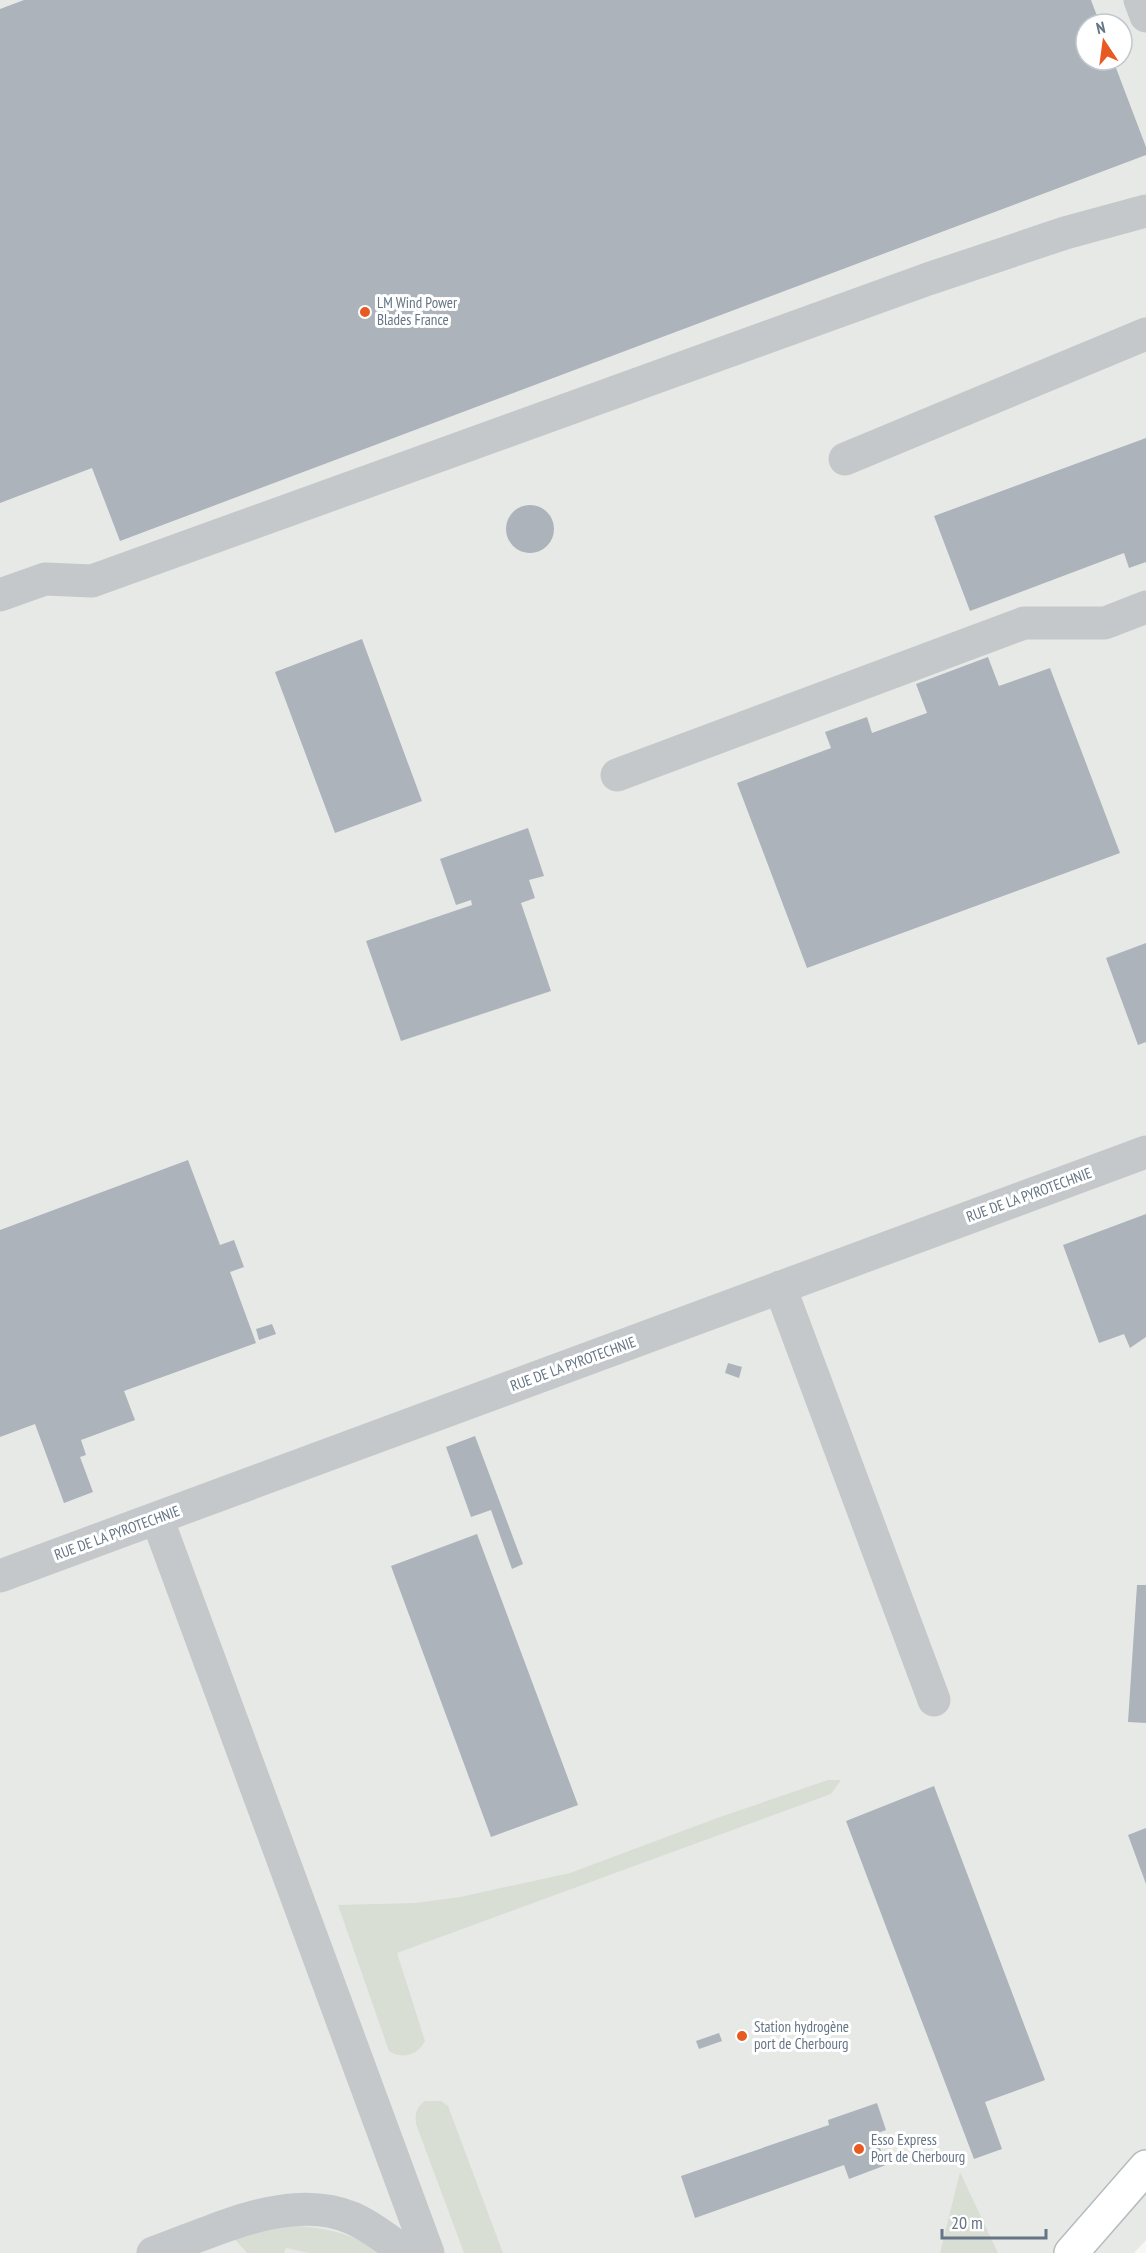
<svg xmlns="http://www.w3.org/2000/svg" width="1146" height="2253" font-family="'PT Sans Narrow',sans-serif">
	<rect width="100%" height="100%" fill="#f7f7f3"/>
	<!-- built -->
	<path fill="#e7e9e7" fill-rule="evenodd" d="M0,0H1146V2240L1134,2253H0ZM1086,24H1122V60H1086Z"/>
	<!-- green -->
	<path fill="#d8ded4" d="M828,1780H841L831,1794L397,1953L425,2041C418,2055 402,2060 389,2051L338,1905L415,1903L460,1897L570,1873L717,1818Z
		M425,2101H441L448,2106L503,2253H464L416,2124C415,2113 416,2108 425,2101Z
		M960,2172L998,2253H940Z
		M277,2224C315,2227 349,2229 379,2253H309L286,2248L284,2253H247L232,2236Z"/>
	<!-- building -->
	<path fill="#acb3ba" d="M24,0H1091L1100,24H1086V60H1113L1146,147V155L120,541L92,468L0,503V9Z
		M1146,438V562L1129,568L1124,553L970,611L934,516Z
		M506 529a24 24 0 1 1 48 0a24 24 0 1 1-48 0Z
		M362,639L422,801L335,833L275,672Z
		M988,657L999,686L1050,668L1120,853L807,968L737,783L831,748L825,732L867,717L872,733L927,713L916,684Z
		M528,828L544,876L529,880L535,898L521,903L551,991L401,1041L366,941L472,905L471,900L456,905L440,859Z
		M1146,943V1042L1138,1045L1106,958Z
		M188,1160L220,1245L234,1240L244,1267L230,1272L256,1343L124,1391L135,1420L81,1440L86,1455L80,1457L93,1492L64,1503L35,1424L0,1437V1230Z
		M1146,1214V1337L1130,1348L1124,1334L1099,1343L1063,1245Z
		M272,1324L276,1334L259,1340L256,1329Z
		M728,1363L742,1367L739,1378L725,1373Z
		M475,1436L523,1564L512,1569L491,1510L471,1517L446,1447Z
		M477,1534L578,1805L491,1837L391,1566Z
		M1137,1585H1146V1723L1128,1722Z
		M934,1786L1045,2080L985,2102L1002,2149L974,2159L846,1821Z
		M1146,1828V1884L1128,1835Z
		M719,2033L722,2041L699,2049L696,2041Z
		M877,2103L886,2130L875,2134L886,2165L849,2179L844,2165L695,2218L681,2176L829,2125L828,2120Z"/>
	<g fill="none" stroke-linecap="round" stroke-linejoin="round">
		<defs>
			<path id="major" d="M1071,2253L1146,2167"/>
		</defs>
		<!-- major casing -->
		<use href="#major" stroke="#b7bbbf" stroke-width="36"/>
		<!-- minor -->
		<path stroke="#c4c8cb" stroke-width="33" d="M1140,0L1146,16
			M845,459L1146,334
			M0,595L45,579L92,581L928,279L1065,233L1146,211
			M617,775L1024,623H1105L1146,607
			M780,1287L934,1700
			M157,1518L428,2253
			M0,1576L1146,1152
			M153,2253C213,2232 290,2191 352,2218C371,2226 389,2241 406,2253"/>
		<!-- major -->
		<use href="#major" stroke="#fff" stroke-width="33"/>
	</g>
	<!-- markers -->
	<g fill="#e75b23" stroke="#fff" stroke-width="2">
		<circle cx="365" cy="312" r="6"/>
		<circle cx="742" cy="2036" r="6"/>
		<circle cx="859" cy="2149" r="6"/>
	</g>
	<g text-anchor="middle" stroke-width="6" stroke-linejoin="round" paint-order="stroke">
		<!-- poi labels -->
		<g font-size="15" fill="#657585" stroke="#fff" text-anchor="start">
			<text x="377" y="308">LM Wind Power<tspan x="377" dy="17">Blades France</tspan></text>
			<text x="754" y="2032">Station hydrogène<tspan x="754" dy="17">port de Cherbourg</tspan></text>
			<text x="871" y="2145">Esso Express<tspan x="871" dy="17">Port de Cherbourg</tspan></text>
		</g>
		<!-- street labels -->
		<g font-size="15" fill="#657585" stroke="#fff">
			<text transform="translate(1029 1195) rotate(-20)" y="5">RUE DE LA PYROTECHNIE</text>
			<text transform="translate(573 1364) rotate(-20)" y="5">RUE DE LA PYROTECHNIE</text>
			<text transform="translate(117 1533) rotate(-20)" y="5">RUE DE LA PYROTECHNIE</text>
		</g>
	</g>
	<!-- north arrow -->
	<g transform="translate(1104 42) rotate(347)"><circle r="28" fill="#ffffff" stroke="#c1c8ce" stroke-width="1.5"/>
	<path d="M0-4.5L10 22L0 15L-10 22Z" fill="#e75b23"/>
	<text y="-9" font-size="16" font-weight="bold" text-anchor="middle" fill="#657585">N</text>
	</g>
	<!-- scale -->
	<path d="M942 2229v9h104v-9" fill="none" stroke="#657585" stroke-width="3"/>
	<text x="951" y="2229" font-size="18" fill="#657585" stroke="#ffffff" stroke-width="4.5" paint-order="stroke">20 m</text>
</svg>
